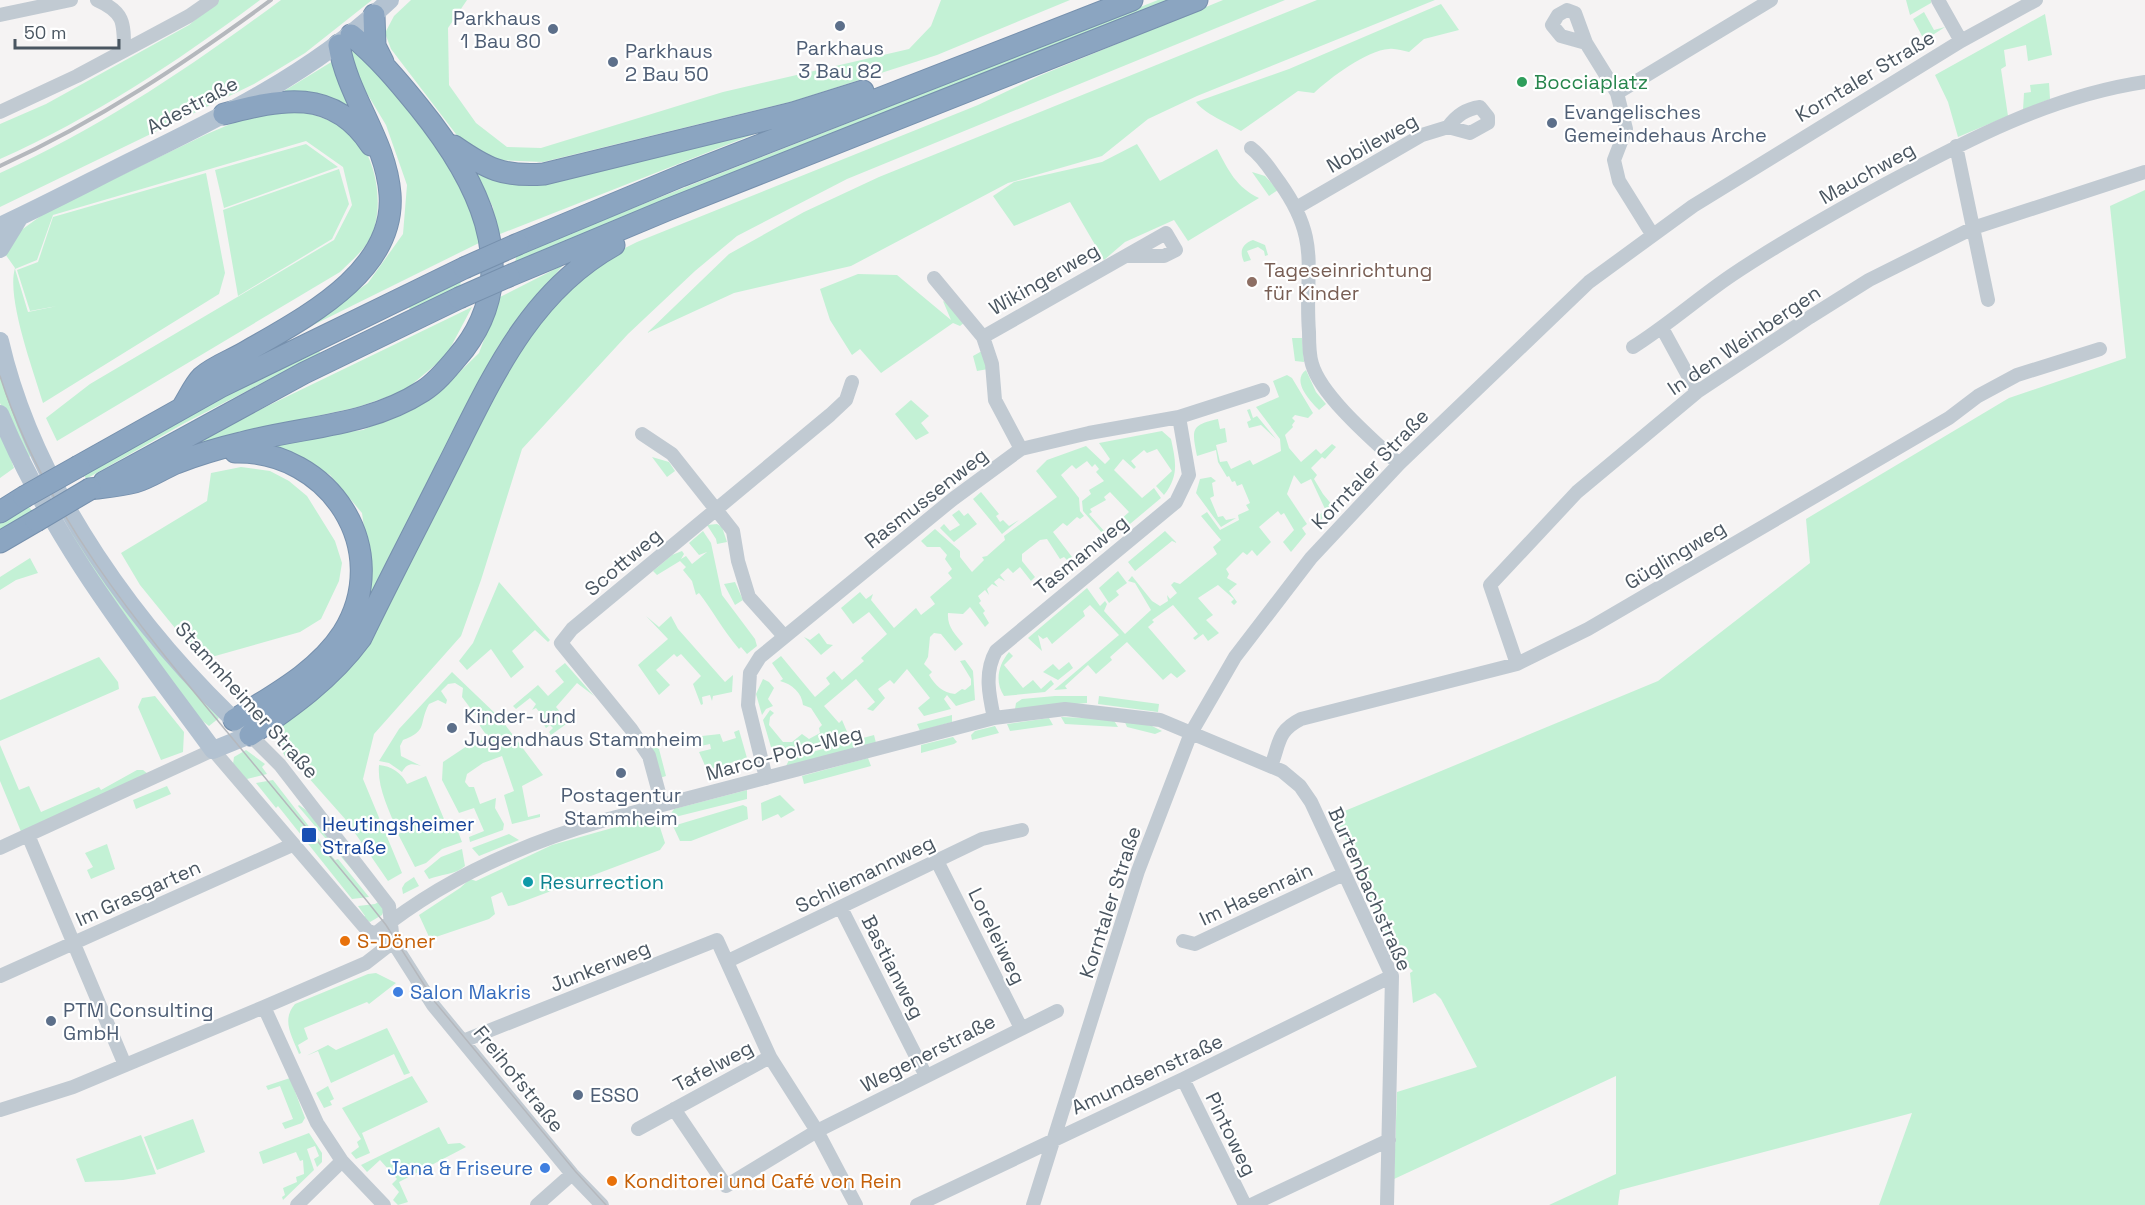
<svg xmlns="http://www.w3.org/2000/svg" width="2145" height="1205" font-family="'Space Grotesk',sans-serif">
	<rect width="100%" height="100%" fill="#f5f3f3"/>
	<!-- green -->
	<path fill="#c3f1d5" d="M219,0H260C178,61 94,117 0,159V124L46,104L189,25Z
		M281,0H372L305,53L254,84L0,207V173C102,127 192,66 281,0Z
		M411,0H467L448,28L449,85L476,123L507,147L541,148L723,92L909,49L931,26L941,0H1070L937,55L794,101L543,162L496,160L462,142L391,49L385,33L394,16Z
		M1158,0H1173L515,262L517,254Z
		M1223,0H1285L847,179L737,236L695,271L628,334L522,449L481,580L461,636L374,734L363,779L402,873L388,881L346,820L291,758L288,760C280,752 281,740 274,732L282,720L342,675L512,359L537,318L597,262L637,242L978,105L1039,76Z
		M1317,0H1435L1197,96L1148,119L1102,156L1008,183L851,266L734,293L647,333L729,254L804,212L879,177Z
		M1906,0H1931V3L1910,15Z
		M1441,4L1459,30L1424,39L1409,52C1403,51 1395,48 1389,49C1367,50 1330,78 1314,93L1298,91L1241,131C1228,123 1203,113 1196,102L1289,69Z
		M1924,12L1934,30L1945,27L1928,38L1922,36L1913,19Z
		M2045,14L2052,55L2028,61L2026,45L2004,50L2006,66L2001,69L2008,116L1958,137L1948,102L1935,75Z
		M349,50L367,57L445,154L475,208L479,243L297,333L368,283L403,234L407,185L386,125L351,67Z
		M333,61L368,128L331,100L284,91Z
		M2049,83L2050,99L2023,110L2024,93L2031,92L2030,85Z
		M295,109C316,115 336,121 353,135C378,157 386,214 368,242C361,253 349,263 340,272L57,441L46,418L90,384L334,240L352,205L343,167L306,141L53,215L37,260L15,269L28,312L57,306L30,311L17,270L38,262L53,217L206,173L225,273L219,294L43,403C34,372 6,298 15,268L3,251L20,231L49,210L207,134L254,114Z
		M775,126L495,236L493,207L471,167L515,183Z
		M306,144L338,167L224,208L215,170Z
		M1137,144L1160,181L1217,149C1229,171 1236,187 1259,198L1188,241L1174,220L1125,242L1104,260L1070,202L1014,226L993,196L1014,182L1102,162Z
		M339,169L349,204L332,239L238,296L223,210Z
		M1252,172L1265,176L1278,190L1269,196Z
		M2145,190V1205H1879L1912,1113L1620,1190L1618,1205H1549L1616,1174V1076L1394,1179L1397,1092L1477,1067L1441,999L1435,993L1413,1003L1410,973L1413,971L1394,953L1335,815L1658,681L1810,563L1806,519L2009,398L2126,358L2110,206Z
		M1253,240L1265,245L1268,255L1265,256L1264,251L1258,247L1247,251L1251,260L1244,262C1239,251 1242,244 1253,240Z
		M563,265L499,345L366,607V542L362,513L330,475L268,442L363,430L434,397L479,353L500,297Z
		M858,274L897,275L951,320L943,301L949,304L965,322L960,326L953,323L881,373L860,349L852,355L830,320L820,289Z
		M461,280L460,287L410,310L408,304Z
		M472,307L446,356L404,391L358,407L187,445Z
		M1292,338H1302L1304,362L1295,361Z
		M318,346L320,353L183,424L86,479L83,472Z
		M982,351L988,369L977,371L973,356Z
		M0,362L36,453L24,460L0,403Z
		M1306,370L1316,392L1326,404L1319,410C1310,401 1291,381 1306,370Z
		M1287,375L1292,378L1313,413L1308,418L1295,415L1292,418L1295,421L1292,425L1293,427L1285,435L1289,448L1301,462L1316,449L1321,454L1332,444L1336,447L1325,459L1322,457L1311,468L1317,475L1314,479L1323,494L1333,506L1318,523H1314L1312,518L1326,511L1311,479L1301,484L1294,475L1287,494L1307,524L1302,528L1306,534L1291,552L1283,542L1294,530L1284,513L1281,515L1278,511L1259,527L1271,542L1257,556L1252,550L1247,555L1243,552L1226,569L1229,574L1227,578L1237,584L1229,591L1237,602L1234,605L1231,602L1234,599L1218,585L1198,598L1213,615L1206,620L1219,633L1208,641L1203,634L1195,640L1193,638L1198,634L1173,605L1152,620L1154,622L1148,627L1186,671L1177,678L1171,673L1163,680L1127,642L1110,657L1112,660L1096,674L1088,665L1065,686L1067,689L1054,690L1119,635L1090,605L1083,611L1085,616L1052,644L1047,637L1043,639L1038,635L1042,651L1028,638L1087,588L1100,606L1105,601L1107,604L1104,611L1125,634L1151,610L1135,583L1128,581L1132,576L1152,601L1160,606L1168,601L1167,595L1170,599L1177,593L1171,585L1174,582L1180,584L1217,554L1213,547L1221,540L1201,516L1207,512L1220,530L1239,520L1238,515L1249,510L1246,505L1250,503L1242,484L1237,486L1235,481L1232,482L1229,476L1227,477L1218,462L1216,450L1197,456C1192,430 1190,425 1218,419L1220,429L1225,428L1227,442L1216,445L1220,462L1227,461L1231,469L1250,460L1253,465L1281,451L1280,439L1256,407L1279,397L1273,381Z
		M911,400L929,416L921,423L929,433L916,440L895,414Z
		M1250,409L1253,418L1257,416L1276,439L1261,425L1249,428L1247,422L1251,420L1247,410Z
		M0,428L14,468L0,478Z
		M1162,431L1171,439C1176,462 1179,476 1164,495L1156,486L1172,471L1157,449L1147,453L1144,450L1131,461L1136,467L1134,469L1123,459L1114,470L1142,498L1154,488L1161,498L1124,529L1119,521L1129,512L1110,492L1104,497L1106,500L1090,509L1092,512L1089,514L1105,532L1103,534L1083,511L1082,501L1091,494L1089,490L1104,481L1096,472L1099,469L1095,464L1092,467L1087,461L1076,469L1072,465L1061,475L1079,498L1080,511L1084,516L1080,519L1077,517L1067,526L1063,523L1053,532L1072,557L1068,561L1064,557L1060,559L1047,539L1040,540L1022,554V561L1035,577L1031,581L1020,567L1013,573L1008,568L1000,575L1005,581L999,578L994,582L998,587L992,584L987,589L989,595L985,590L978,596L981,601L979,603L985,611L983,613L989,623L985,627L970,607L963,614L948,613C947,627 955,634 963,644L955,651L941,634L934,633L930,637L928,657L924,664L932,672L929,675C935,685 943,693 955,694L962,689L965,690L971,685V679L960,661L965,660L973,671L975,700L956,706L947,695L944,699L951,709L924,716L918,708L930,698L907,669L894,684L890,680L878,689L885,698L873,711L867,709L875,702L856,679L824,706L839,723L842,720L848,734L851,735L773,754L763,720L770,710L774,713L770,717L769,725L783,742H792L802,734L809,739L820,733L819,728L822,725L811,708L803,705C802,693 792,684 780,681L783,679L772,663L781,656L815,697L830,684L826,678L834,671L842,680L864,661L861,658L887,634L869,612L853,624L841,608L860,592L866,599L873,594L871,600L894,628L916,608L921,615L935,604L930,597L952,578L948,573L952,569L945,559L947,555L940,547H927L921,541L935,529L960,551V557L972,572L984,560L982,557L987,556L1005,540L1004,536L1057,497L1036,471L1047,460L1086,446L1105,464L1110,459L1099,443Z
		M652,457L669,462L675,471L667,477Z
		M241,467L270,471L289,481L307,496L335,541L342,563L339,581L321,619L300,632L201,660L140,585L121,553L207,501L211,473Z
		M1211,477L1216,481L1212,483L1214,496L1210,498L1218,517L1223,516L1226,520L1236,518L1221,527L1196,493L1200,479Z
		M981,492L999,514L996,516L1000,522L1003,520L1009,526L1019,520L1002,534L973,499Z
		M28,505L32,511L0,531V523Z
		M959,510L964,516L968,513L977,524L954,542L940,528L944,524L950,531L960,525L952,515Z
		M717,524L722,527L727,542L717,544L716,539L707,525Z
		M77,529L216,714L219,718L209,726L200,719L65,536Z
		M703,531L711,543L722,595L755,639L757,646L747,654L741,647L739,649C722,629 713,611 699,593L696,595L692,581L683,570L686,567L680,561L657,575L653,571L672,555L682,551L684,554L681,559L686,556L692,564L707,552L699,555L689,543Z
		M1165,531L1177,543L1172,541L1135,571L1128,562Z
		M30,558L38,573L16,580L0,590V577Z
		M1118,571L1127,583L1116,591L1119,595L1109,603L1099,588Z
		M499,582L550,640L548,642L535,630L512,651L524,667L511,678L491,649L467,670L459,661L473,643Z
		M735,582L743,600L735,605L724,584Z
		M646,616L659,627L671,616L678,629L725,682L733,675L732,692L713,696L712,701L710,695L702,697L703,704L701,705L693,684L701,676L681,654L677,657L674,654L656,670L670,685L659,695L638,665L668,639Z
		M819,633L827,644L833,645L821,655L804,637L810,640Z
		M1009,652L1013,656L1004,665L1023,688L1033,680L1041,689L1051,680L1054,684L1045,692L1004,696C994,681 999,664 1009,652Z
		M99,657L118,682L119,689L0,741V700Z
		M1069,662L1073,668L1058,680L1043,672L1053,664L1059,670Z
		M565,663L594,696L577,683L556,707L569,722L551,735L549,732L553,728L550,725L546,728L544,725L548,722L544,718L540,721L539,718L542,715L536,708L532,710L536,704L530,698L516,709L513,706L538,685L548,696L564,682L555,671Z
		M452,672L500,718L543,775L522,786L528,817L540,814V817L512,824L504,795L514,791L502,756L483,763L467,774L465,782L469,787H474L480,804L496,798L495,808L504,824L503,830L470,842L469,837L484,831L474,808L459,813L442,780L443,762L473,742L489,739L478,723L480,721L462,697L463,688L455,683L448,684L441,691L447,700L446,704L438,700L429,704C418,724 429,730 403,740L400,746L401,756L421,766C412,763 407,763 402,772L389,763L379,761L399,729Z
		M763,679L769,682L774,688L768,699L773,706L766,709L762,715L756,694Z
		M155,696L184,732L183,752L161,760L138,707L142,698Z
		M1055,696H1087V703L1015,709L1016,703L1022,699Z
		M1099,696L1159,704L1158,712L1098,704Z
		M952,715V722L920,731L917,724Z
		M1061,717L1113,719L1118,727L1065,724Z
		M1049,718L1053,725L1010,731L1007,724Z
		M1124,720L1152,726L1162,731L1155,734L1127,727Z
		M995,726L999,733L972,740L971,735L975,731Z
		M739,730L747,758L707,770L699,752L711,749L710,744L696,747L693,737L720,734L723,742L736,738L734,732Z
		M874,735L876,743L786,766L790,758Z
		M953,737L957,742L954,744L921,753V745Z
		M0,745L19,790L29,786L41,812L99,787L101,790L137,770H143L148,774L22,834L0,781Z
		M655,746L659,749L666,776L660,778L651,748Z
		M246,750L265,764L262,767L267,774L247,779L255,789L233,764L234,757Z
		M868,758L871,766L804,784L802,776Z
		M379,765C391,766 402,773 407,784L426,776L449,831L457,829L462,842L442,849L426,863L415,867L398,834L405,831L404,828L397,830C389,810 377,787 379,765Z
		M273,780L335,860L338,859L369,897L352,899L278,806L276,808L256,783Z
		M167,786L171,794L136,809L133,800Z
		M747,790V799L675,817L670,815L674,809Z
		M780,795L795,810L781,818L778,814L762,821L761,803Z
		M299,805L317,818L365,885L298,806Z
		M743,805L747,807L748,819L691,841H680L673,826Z
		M651,817L657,818L665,843L660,850L514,905L508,906L502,892L491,897L495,914L489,919L430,939L419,915L460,888L470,879L476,881L552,845Z
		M509,834L519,840L479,856L472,848Z
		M107,844L115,869L91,879L87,870L93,867L85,853Z
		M462,849L465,866C455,875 441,874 429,879L424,871L441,857Z
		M414,877L419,886L403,894L402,888L405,883Z
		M380,901L384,910L382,915L370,922L362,918L365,916L358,906L375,904Z
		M376,973L396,983L369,1004L367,1002L304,1028L308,1039L298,1045L301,1053L299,1054C292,1036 281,1020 295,1004L368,974Z
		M387,1028L410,1073L404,1075L394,1054L331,1083L318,1051L306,1056L328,1045L336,1050Z
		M412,1076L428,1102L362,1133L370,1153L356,1159L351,1153L359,1147L357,1142L361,1139L342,1108Z
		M290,1078L305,1118L302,1123L285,1129L282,1123L293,1119L280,1086L268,1090L266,1086Z
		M328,1086L334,1099L330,1101L332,1105L324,1108L316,1093Z
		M193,1119L205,1152L157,1170L144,1137Z
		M439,1127L448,1144L460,1143L466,1147L399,1182L408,1202L398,1205L393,1200L399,1192L392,1184L397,1179L380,1160L367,1172L361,1165Z
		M309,1133L322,1153V1162L317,1167L314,1159L319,1156L315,1146L307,1149L314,1170L283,1200L282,1197L285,1195L283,1188L297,1182L296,1177L304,1174L303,1160L300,1161L296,1152L263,1164L259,1152Z
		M141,1135L156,1174L123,1180L85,1182L76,1159Z"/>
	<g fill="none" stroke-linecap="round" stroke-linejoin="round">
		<defs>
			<path id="highway" d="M374,15L375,46L383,62
				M224,114C281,99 333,87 371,145
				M454,146C487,169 503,177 544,174L793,113L863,91
				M518,244L681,176L1132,0
				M509,276L667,210L1197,0
				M182,408C188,399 194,385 202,377C214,366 235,359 249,350C306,317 396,271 390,194C386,140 348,98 339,45
				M79,466L220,387L464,268
				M104,482L304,373L459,298
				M90,489C105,487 120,486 135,482C149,478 162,469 176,463C196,455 220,448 241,443C303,426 367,427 423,391C439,381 452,363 464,349C526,267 474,175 419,107C398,81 377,56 351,35
				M0,512L24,497
				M0,542L36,521
				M234,720C272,696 318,672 343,633C395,549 329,450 235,452
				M250,735C291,707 331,679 361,638C388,582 417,527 445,471C489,385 526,294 614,245"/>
		</defs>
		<!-- highway casing -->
		<use href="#highway" stroke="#7690ad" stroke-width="23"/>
		<!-- minor -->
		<path stroke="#c1cad2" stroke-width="14" d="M97,0C124,12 124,22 124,50
			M1938,0L1961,41
			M0,15L71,0
			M1586,43L1561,36L1552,25L1558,15L1567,10L1575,13L1586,43L1617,93L1626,129L1614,160L1619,181L1652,234
			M1617,93L1771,0
			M0,112L77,76L189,16L212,0
			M1956,146L1988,300
			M1251,148C1263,157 1271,171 1280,183C1322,242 1304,268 1309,332C1309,342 1309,355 1312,364C1321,396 1374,441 1399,464
			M1296,208L1422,135L1448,127L1470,133L1488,123V117L1480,107C1466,109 1457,115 1448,127
			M934,278L983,337L992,364L995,400L1021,449
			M1662,328L1697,392
			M983,337L1166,233L1176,250L1164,256H1126
			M1633,347C1668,325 1698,298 1732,275C1781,242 1833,213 1884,185C1967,140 2051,96 2145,82
			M642,434L672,454L733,531L738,561L749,597L784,636
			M1517,664L1490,585L1577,492L1697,392L1810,317L1869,280L1973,228L2145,172
			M994,718C989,695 984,672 996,651L1176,502L1189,475L1179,417
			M250,735L280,765L389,906L393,942L433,1005L572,1174L602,1205
			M1271,766C1280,743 1277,731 1301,719L1517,664L1588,629L1949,418L1978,396L2017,375L2100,349
			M766,778L748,705L750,673L760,657L953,499L1021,449L1089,433L1179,417L1263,390
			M662,804L649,756L631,729L561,643L572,629L830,415L846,400L852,382
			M28,835L125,1065
			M0,848L213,750L367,930L382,937
			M937,861L1021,1028
			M841,908L926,1076
			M375,934C443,879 521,844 605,820L994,718L1065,709L1160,720L1282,771L1300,786L1311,802L1392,976L1387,1205
			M1183,941L1195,944L1344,874
			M728,961L982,839L1022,830
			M0,976L292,845
			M264,1007L317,1123L342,1161L384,1205
			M463,1041L717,940L770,1057L817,1131L856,1205
			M1183,1079L1245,1205
			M674,1109L726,1186L817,1131L1057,1011
			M0,1110L73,1087L264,1007L366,963L393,942
			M638,1129L770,1057
			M297,1205L342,1161
			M537,1205L572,1174
			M917,1205L1183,1079L1392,976
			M1033,1205L1138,871L1191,733L1235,657L1311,558L1399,464L1589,282L1693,206L1961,41L2036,0
			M1251,1205L1389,1140"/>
		<!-- major -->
		<path stroke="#b3c2d1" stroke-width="18" d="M0,226C43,206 85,184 127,163C220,118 314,72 390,0
			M0,249L19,218
			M0,341C34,489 140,634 250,735L213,750
			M0,414C53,541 133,641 213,750"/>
		<!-- highway -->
		<use href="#highway" stroke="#8ba5c1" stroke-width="21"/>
		<!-- tram -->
		<path stroke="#b5b8bd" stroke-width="1.5" d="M0,376C43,511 139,626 228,733C275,789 320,845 367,901L386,925L435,1002L575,1171L606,1205"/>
		<!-- rail -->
		<path stroke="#b5b8bd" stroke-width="4" d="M0,166C98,121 185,63 271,0"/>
		<defs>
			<path id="highway-bridge" d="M464,268L518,244
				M459,298L509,276
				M24,497L79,466
				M36,521L90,489"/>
		</defs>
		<!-- highway-bridge casing -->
		<use href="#highway-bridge" stroke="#7690ad" stroke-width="23" stroke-linecap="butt"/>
		<!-- highway-bridge -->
		<use href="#highway-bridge" stroke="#8ba5c1" stroke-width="21"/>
	</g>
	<!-- markers -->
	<g fill="#5c6f8a" stroke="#fff" stroke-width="2">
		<circle cx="840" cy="26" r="6"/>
		<circle cx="553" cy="29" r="6"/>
		<circle cx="613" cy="62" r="6"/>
		<circle cx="1552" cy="123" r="6"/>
		<circle cx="452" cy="728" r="6"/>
		<circle cx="621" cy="773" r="6"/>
		<circle cx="51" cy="1021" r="6"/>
		<circle cx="578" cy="1095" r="6"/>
	</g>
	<circle fill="#2e9e5b" stroke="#fff" stroke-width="2" cx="1522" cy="82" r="6"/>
	<circle fill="#8d6e63" stroke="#fff" stroke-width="2" cx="1252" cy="282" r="6"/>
	<rect fill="#1a4fb4" stroke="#fff" stroke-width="2" x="301" y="827" width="16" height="16" rx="3"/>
	<circle fill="#0f9aa8" stroke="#fff" stroke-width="2" cx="528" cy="882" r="6"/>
	<g fill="#e8710a" stroke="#fff" stroke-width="2">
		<circle cx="345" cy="941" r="6"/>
		<circle cx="612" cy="1181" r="6"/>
	</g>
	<g fill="#3f7fe0" stroke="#fff" stroke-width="2">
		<circle cx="398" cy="992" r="6"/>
		<circle cx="545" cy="1168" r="6"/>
	</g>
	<g text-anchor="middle" stroke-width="4.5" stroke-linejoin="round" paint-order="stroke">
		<!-- service labels -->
		<g font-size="20" fill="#4e5e75" stroke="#fff" text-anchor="start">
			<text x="541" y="25" text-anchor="end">Parkhaus<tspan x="541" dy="23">1 Bau 80</tspan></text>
			<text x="840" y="55" text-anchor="middle">Parkhaus<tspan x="840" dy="23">3 Bau 82</tspan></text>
			<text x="625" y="58">Parkhaus<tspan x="625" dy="23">2 Bau 50</tspan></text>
			<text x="1564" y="119">Evangelisches<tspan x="1564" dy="23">Gemeindehaus Arche</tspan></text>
			<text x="464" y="723">Kinder- und<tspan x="464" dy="23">Jugendhaus Stammheim</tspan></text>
			<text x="621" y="802" text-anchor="middle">Postagentur<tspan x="621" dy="23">Stammheim</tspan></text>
			<text x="63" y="1017">PTM Consulting<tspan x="63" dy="23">GmbH</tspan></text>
			<text x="590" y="1102">ESSO</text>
		</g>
		<!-- street labels -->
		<g font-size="20" fill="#4a5661" stroke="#fff">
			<text transform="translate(1865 76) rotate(-31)" y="7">Korntaler Straße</text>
			<text transform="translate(192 105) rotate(-28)" y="7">Adestraße</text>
			<text transform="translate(1372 143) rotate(-29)" y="7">Nobileweg</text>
			<text transform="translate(1867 173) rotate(-29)" y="7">Mauchweg</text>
			<text transform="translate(1044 279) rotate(-30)" y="7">Wikingerweg</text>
			<text transform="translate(1744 340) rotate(-34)" y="7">In den Weinbergen</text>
			<text transform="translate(1370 469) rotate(-46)" y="7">Korntaler Straße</text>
			<text transform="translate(926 498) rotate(-38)" y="7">Rasmussenweg</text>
			<text transform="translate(1081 555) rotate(-39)" y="7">Tasmanweg</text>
			<text transform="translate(1675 555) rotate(-31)" y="7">Güglingweg</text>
			<text transform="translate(623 562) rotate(-40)" y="7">Scottweg</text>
			<text transform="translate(247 700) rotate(48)" y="7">Stammheimer Straße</text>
			<text transform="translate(784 753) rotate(-15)" y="7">Marco-Polo-Weg</text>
			<text transform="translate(865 874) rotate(-26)" y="7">Schliemannweg</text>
			<text transform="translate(1370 889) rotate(66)" y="7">Burtenbachstraße</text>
			<text transform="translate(138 893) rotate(-24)" y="7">Im Grasgarten</text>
			<text transform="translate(1256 894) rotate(-25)" y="7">Im Hasenrain</text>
			<text transform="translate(1110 902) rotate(-72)" y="7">Korntaler Straße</text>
			<text transform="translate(997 936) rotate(64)" y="7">Loreleiweg</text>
			<text transform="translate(600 966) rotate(-22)" y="7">Junkerweg</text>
			<text transform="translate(893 967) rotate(63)" y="7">Bastianweg</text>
			<text transform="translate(928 1053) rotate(-27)" y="7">Wegenerstraße</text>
			<text transform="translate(713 1066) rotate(-28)" y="7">Tafelweg</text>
			<text transform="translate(1147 1074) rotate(-25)" y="7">Amundsenstraße</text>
			<text transform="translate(519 1079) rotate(51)" y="7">Freihofstraße</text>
			<text transform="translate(1231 1134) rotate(64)" y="7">Pintoweg</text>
		</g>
		<!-- leisure labels -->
		<g font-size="20" fill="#27864d" stroke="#fff" text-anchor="start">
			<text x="1534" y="89">Bocciaplatz</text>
		</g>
		<!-- education labels -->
		<g font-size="20" fill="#785e54" stroke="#fff" text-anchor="start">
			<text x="1264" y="277">Tageseinrichtung<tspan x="1264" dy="23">für Kinder</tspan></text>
		</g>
		<!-- transit labels -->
		<g font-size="20" fill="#164399" stroke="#fff" text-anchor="start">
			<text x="322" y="831">Heutingsheimer<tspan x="322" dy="23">Straße</tspan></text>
		</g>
		<!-- culture labels -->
		<g font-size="20" fill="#0d838f" stroke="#fff" text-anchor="start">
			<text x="540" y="889">Resurrection</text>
		</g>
		<!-- food labels -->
		<g font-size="20" fill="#c56008" stroke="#fff" text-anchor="start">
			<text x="357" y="948">S-Döner</text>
			<text x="624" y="1188">Konditorei und Café von Rein</text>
		</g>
		<!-- shop labels -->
		<g font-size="20" fill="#366cbe" stroke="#fff" text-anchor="start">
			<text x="410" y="999">Salon Makris</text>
			<text x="533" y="1175" text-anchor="end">Jana &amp; Friseure</text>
		</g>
	</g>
	<!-- scale -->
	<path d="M15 39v9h104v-9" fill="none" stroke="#4a5661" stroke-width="3"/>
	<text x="24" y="39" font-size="18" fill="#4a5661" stroke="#ffffff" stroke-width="4.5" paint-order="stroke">50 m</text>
</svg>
